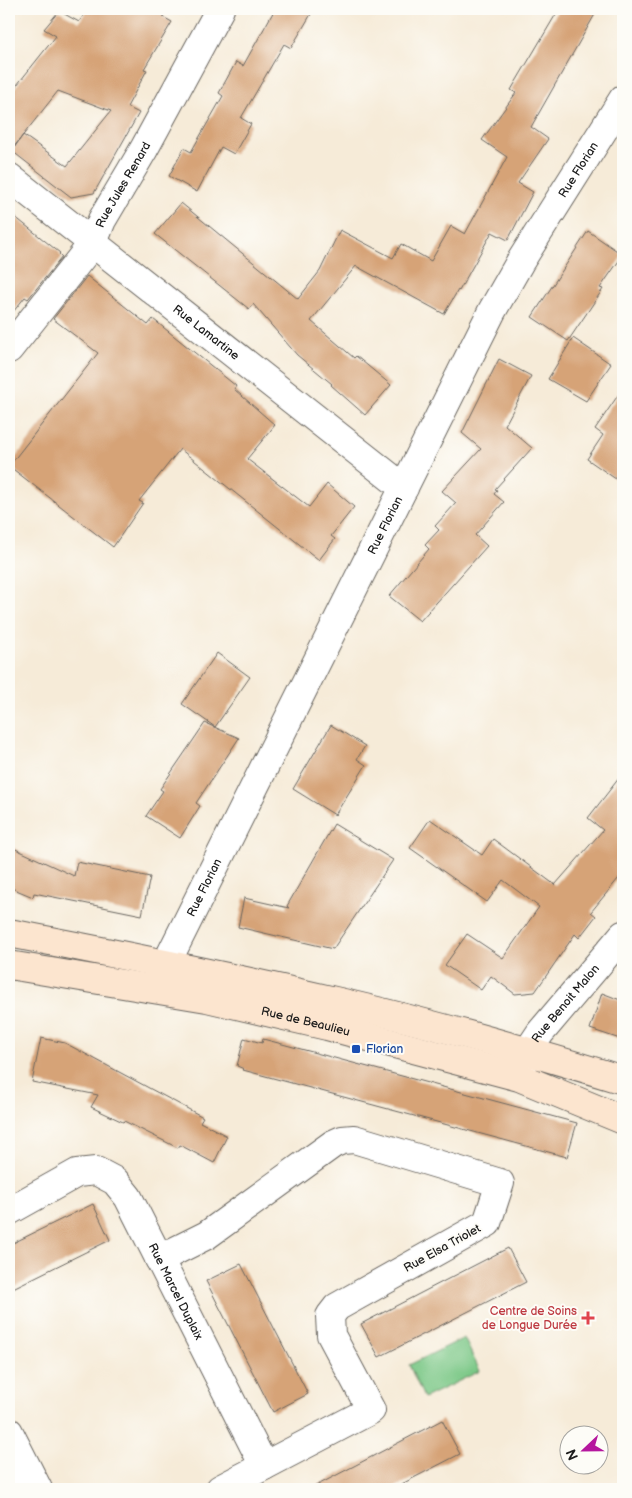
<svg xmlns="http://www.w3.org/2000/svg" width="632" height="1498" font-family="'Balsamiq Sans',sans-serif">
	<rect width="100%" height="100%" fill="#fdfcf7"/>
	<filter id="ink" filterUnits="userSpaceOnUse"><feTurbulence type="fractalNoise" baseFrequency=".02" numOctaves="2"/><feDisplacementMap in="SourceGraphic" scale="10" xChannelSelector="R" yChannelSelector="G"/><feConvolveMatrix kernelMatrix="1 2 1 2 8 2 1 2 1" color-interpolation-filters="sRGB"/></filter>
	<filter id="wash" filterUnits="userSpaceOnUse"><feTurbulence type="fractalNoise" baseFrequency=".0096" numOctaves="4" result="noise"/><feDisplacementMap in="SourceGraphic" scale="20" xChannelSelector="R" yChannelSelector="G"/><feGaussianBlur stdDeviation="1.12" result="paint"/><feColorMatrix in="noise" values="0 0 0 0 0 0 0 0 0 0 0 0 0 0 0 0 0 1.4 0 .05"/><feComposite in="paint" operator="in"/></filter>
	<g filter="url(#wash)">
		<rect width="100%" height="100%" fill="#f6ebd8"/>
		<!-- green -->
		<path fill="#7bc887" stroke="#4c7252" d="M464,1338L480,1371L424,1398L409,1365Z"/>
		<g id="blocks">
			<!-- building -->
			<path fill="#d6a377" d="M88,9H167L163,17L172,22L144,69L147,70L127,107L139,113L94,193L71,197L12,151L23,135L67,166L111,111L58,91L9,153V95L56,36L44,29L59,11L79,22Z
				M275,9H314L291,48L284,44L241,118L251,124L234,154L221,147L197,192L169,176L184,148L191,152L223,96L219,93L236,62L243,66Z
				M559,9H598L531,127L548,139L518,183L533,192L508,240L492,232L459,291L458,290L444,314L356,266L311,321L354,358L356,356L391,385L365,415L331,385L332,384L297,355L253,304L249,309L155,234L181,203L298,299L320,271L340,230L393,258L401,244L431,261L451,226L465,234L507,157L482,140L516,93L511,90Z
				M9,212L60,253L59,254L62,257L28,299L25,297L9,317Z
				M588,231L623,255L600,288L603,289L568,341L532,317Z
				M87,276L148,325L153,319L236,386L234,389L275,425L247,459L309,507L327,484L354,507L331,536L335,539L319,560L180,449L139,501L143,503L113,547L9,466L98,353L53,319Z
				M573,338L611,364L586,401L548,379Z
				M499,359L531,376L505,425L532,448L495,489L497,490L494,494L504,502L475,535L487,546L420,621L389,596L429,549L425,545L439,530L435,526L456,503L442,491L481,449L462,433Z
				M623,388V484L587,459L603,435L595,429Z
				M217,653L250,677L215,727L182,704Z
				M205,723L239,738L196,803L200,806L180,838L146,816L163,791L160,789Z
				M331,725L365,746L357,759L366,765L335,815L293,789Z
				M623,773V873L591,912L596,916L579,938L575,934L535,992L515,994L491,976L481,990L445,965L467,934L503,958L539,907L503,880L487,902L410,848L430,819L482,855L493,839L555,885L603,830L588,818Z
				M334,824L393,860L333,949L238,927L244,898L289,908L287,906Z
				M9,846L74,876L77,862L150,877L142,915L34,893L33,897L9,887Z
				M602,993L623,1001V1040L590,1029Z
				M41,1038L65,1043L203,1117L200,1122L227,1136L214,1163L180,1145L178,1148L124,1121L123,1122L91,1107L98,1095L32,1082Z
				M244,1038L262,1043L263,1039L286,1045L577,1123L567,1157L243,1070L244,1069L237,1066Z
				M93,1204L110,1240L9,1290V1245Z
				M508,1248L526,1282L379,1357L361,1324Z
				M241,1264L308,1394L273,1412L206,1281Z
				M442,1420L460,1454L392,1489H310Z"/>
		</g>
	</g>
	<g filter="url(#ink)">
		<use href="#blocks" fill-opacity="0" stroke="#68645e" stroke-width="1"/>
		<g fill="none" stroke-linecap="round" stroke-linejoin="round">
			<defs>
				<g id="minor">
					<path id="s1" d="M9,177L404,488"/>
					<path id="s2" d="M9,349L93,243L102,220L144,149L220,9"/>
					<path id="s3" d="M155,986L492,311L520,262L623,99"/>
					<path id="s4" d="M520,1073L528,1051L540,1033L623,935"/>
					<path id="s5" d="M9,1211L77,1173L96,1171L115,1181L128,1197L264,1466L220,1489"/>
					<path d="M159,1259L207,1235L333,1144L342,1140L354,1139L500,1183L487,1223L337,1307L330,1316L331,1335L371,1410L264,1466"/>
					<path d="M9,1432L38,1489"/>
					<path d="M9,1484L27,1489"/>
				</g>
				<g id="secondary">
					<path d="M9,933C118,954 227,976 335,1001C432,1023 528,1051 623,1080"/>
					<path id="s6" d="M9,965L207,998L327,1026L519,1077L623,1120"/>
				</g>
			</defs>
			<!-- minor casing -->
			<use href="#minor" stroke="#68645e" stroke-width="30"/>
			<!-- secondary casing -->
			<use href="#secondary" stroke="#68645e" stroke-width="30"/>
			<!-- minor -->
			<use href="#minor" stroke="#fff" stroke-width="28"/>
			<!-- secondary -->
			<use href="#secondary" stroke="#fce5cf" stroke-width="28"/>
		</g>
	</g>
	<!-- markers -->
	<rect fill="#1a4fb4" stroke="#fdfcf7" stroke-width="2" x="351" y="1044" width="10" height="10" rx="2.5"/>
	<path fill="#e0444e" stroke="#fdfcf7" stroke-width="2" d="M585.5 1310.5h5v5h5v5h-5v5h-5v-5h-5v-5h5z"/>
	<g text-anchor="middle" stroke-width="4" stroke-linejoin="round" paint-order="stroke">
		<!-- street labels -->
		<g font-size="12" fill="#1c1c1c" stroke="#fdfcf7">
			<text dy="4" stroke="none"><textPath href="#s3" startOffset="920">Rue Florian</textPath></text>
			<text dy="4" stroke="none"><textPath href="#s2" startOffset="201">Rue Jules Renard</textPath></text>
			<text dy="4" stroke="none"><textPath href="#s1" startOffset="251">Rue Lamartine</textPath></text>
			<text dy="4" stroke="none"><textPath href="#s3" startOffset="515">Rue Florian</textPath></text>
			<text dy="4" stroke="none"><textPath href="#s3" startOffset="110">Rue Florian</textPath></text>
			<text dy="4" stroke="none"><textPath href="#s4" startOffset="84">Rue Benoit Malon</textPath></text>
			<text dy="4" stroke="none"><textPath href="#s6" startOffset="302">Rue de Beaulieu</textPath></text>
			<text transform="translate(442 1248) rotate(-29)" y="4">Rue Elsa Triolet</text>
			<text dy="4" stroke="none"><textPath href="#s5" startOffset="245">Rue Marcel Duplaix</textPath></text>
		</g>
		<!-- transit labels -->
		<g font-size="12" fill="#164399" stroke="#fdfcf7" text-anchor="start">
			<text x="366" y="1053">Florian</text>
		</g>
		<!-- health labels -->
		<g font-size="12" fill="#be3a42" stroke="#fdfcf7" text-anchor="end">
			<text x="577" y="1315">Centre de Soins<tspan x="577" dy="14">de Longue Durée</tspan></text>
		</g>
	</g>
	<!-- margin -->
	<rect width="632" height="1498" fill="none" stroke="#fdfcf7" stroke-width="30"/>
	<!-- north arrow -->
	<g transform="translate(584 1450) rotate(248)"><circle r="24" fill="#fdfcf7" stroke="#a3a29f"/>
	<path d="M0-4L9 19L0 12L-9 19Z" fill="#b5179e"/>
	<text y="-8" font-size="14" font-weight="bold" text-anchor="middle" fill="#1c1c1c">N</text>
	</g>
</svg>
